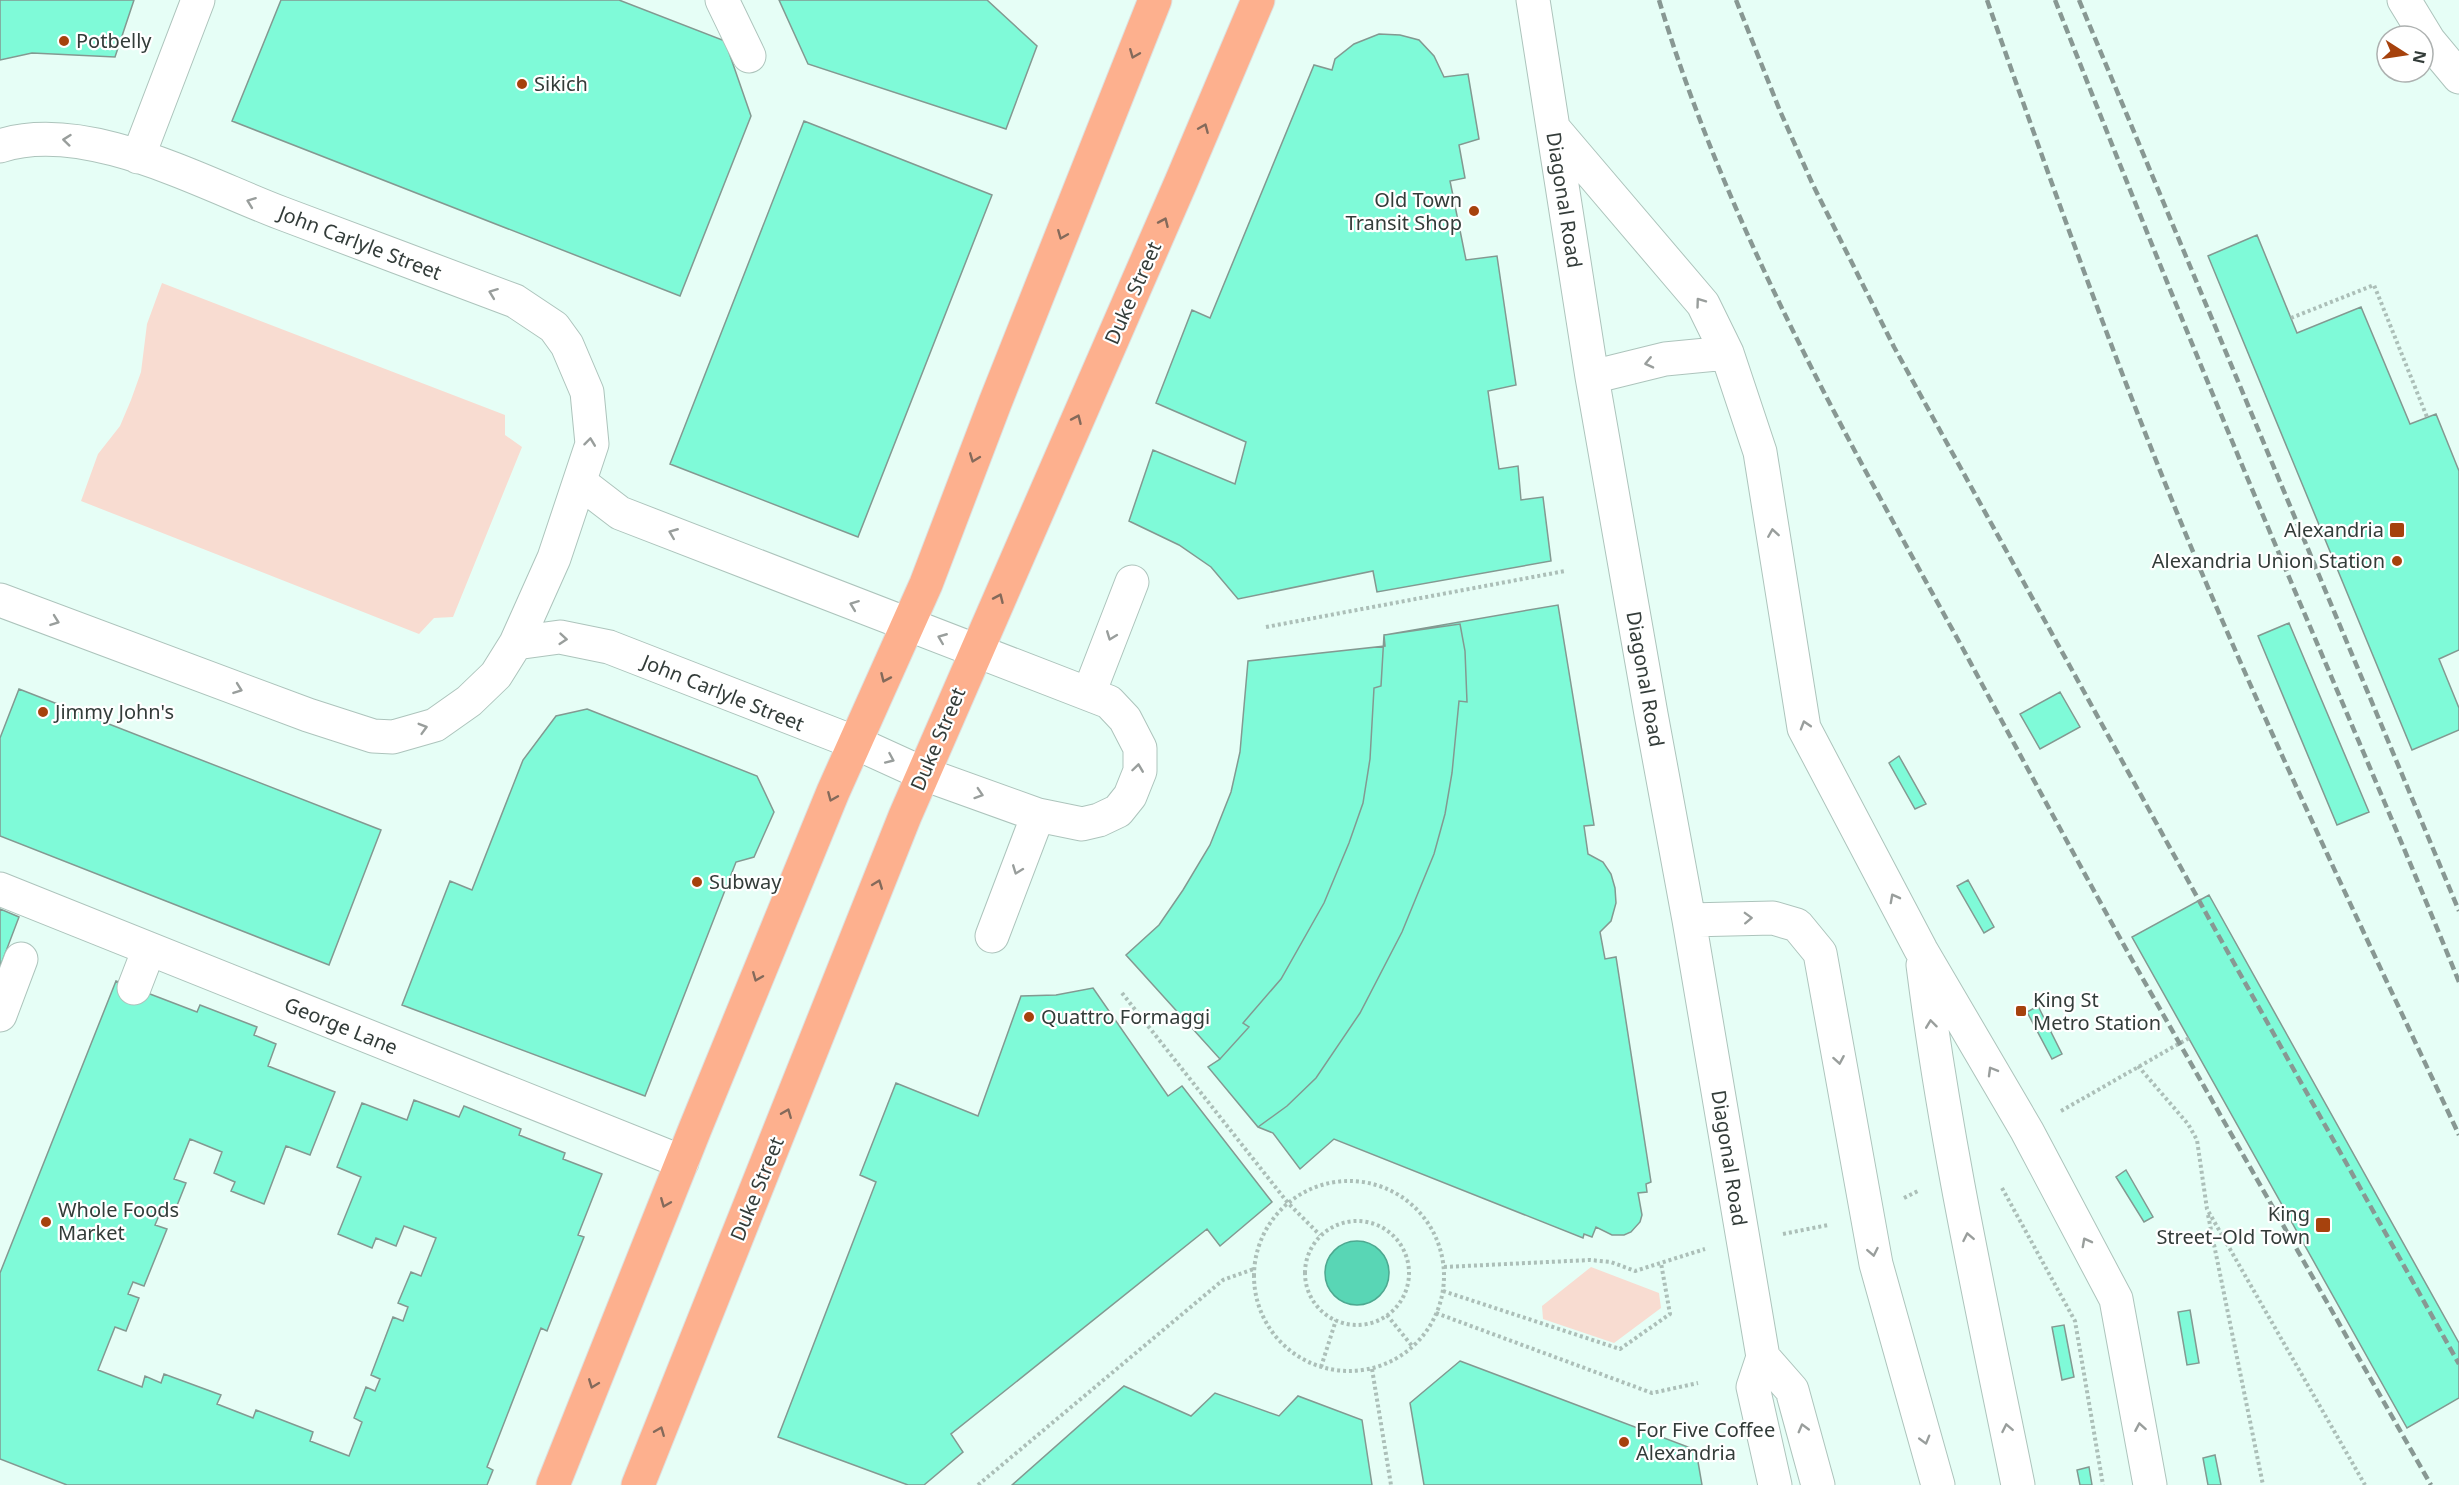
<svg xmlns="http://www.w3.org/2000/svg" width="2459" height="1485" font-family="'Noto Sans',sans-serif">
	<rect width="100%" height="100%" fill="#e6fef6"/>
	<!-- green -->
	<path fill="#f8dcd1" d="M162,283L505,415V435L522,447L453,617L434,618L419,634L81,501L98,454L120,426L131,400L141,372L147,324Z
		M1591,1267L1659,1293L1661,1308L1614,1343L1543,1319L1542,1306Z"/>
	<!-- water -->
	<path fill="#59d6b5" stroke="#4ea890" stroke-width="1.5" d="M1325 1273a32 32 0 1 1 64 0a32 32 0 1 1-64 0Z"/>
	<!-- building -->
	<path fill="#7ffad8" stroke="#839991" stroke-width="1.5" d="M0,0H134L115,57L32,53L0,60Z
		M281,0H619L725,41L751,116L680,296L232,121Z
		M779,0H987L1037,46L1006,129L808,64Z
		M1379,34L1400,35L1419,40L1434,56L1444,77L1468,74L1479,139L1459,145L1465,178L1450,181L1466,260L1497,256L1516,385L1488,391L1499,469L1518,466L1521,500L1543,497L1551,561L1377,592L1373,571L1238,599L1211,567L1179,545L1129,521L1153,450L1235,484L1246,442L1156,403L1192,310L1210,318L1314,65L1332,70L1335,59L1354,44Z
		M804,121L992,195L858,537L670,464Z
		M2257,235L2297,333L2361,307L2410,424L2436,414L2459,471V650L2439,659L2459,708V730L2412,750L2208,256Z
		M1558,605L1594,825L1584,826L1588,854L1603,862L1611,874L1615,888L1616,903L1611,921L1600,932L1605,959L1616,957L1651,1182L1646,1184L1647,1192L1638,1193L1642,1215L1640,1222L1631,1232L1624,1235H1612L1596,1227L1592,1237L1584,1234L1583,1238L1334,1139L1300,1169L1273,1133L1258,1127L1208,1067L1220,1059L1126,955L1159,925L1183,890L1210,845L1231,792L1240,752L1248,661L1385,646L1384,635Z
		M2289,623L2369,812L2337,825L2258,636Z
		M1460,624L1465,651L1467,702L1459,701L1452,773L1445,814L1434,854L1402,932L1360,1013L1316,1078L1287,1106L1258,1127L1208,1067L1220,1059L1249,1027L1243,1023L1281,979L1324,903L1349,843L1363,803L1370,759L1374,688L1381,686L1384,635Z
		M19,689L381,830L329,965L0,836V738Z
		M2060,692L2080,727L2040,749L2020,714Z
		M587,709L757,776L774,812L754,857L736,862L645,1096L402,1005L450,881L472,890L523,760L556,716Z
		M1899,756L1926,804L1915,809L1889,763Z
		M1968,880L1994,927L1984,933L1957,886Z
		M2209,895L2459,1343V1398L2407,1428L2132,937Z
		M0,909L19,917L0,967Z
		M116,981L197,1012L200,1005L257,1027L254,1035L276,1044L268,1066L335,1092L310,1155L286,1146L264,1204L231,1191L235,1182L214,1173L222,1152L190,1139L174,1179L186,1183L172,1218L160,1213L155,1225L167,1229L144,1286L133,1282L128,1294L139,1298L126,1331L115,1327L98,1370L142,1387L145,1376L161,1383L164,1374L221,1395L217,1404L253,1418L256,1410L313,1432L310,1441L349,1456L362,1422L354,1418L366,1387L375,1391L380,1379L371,1375L393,1317L403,1321L408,1307L398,1303L411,1272L421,1276L436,1238L404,1226L396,1246L376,1238L372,1248L338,1234L361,1177L337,1167L362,1103L407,1120L414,1100L459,1117L464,1106L521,1129L519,1135L565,1153L563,1159L602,1174L578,1235L584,1237L547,1331L541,1328L487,1467L493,1470L487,1485H67L0,1459V1273Z
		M1093,988L1168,1096L1182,1086L1272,1202L1220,1246L1207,1229L951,1434L963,1452L924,1485H908L778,1437L876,1182L860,1175L896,1083L978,1116L1021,996L1056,995Z
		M2038,1006L2062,1054L2052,1059L2027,1012Z
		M2126,1170L2153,1217L2144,1222L2116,1177Z
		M2190,1310L2199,1363L2187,1365L2178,1312Z
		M2064,1325L2074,1377L2062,1380L2052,1327Z
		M1460,1361L1696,1450L1702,1485H1424L1410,1403Z
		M1124,1386L1191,1416L1215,1393L1279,1416L1298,1396L1362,1420L1372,1485H1012Z
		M2215,1455L2221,1485H2208L2203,1458Z
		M2089,1467L2092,1485H2080L2077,1470Z"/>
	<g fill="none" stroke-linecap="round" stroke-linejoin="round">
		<defs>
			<path id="minor" d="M722,0L749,56
				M1533,0L1592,377L1651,714L1689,920L1763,1357L1753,1387L1775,1485
				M2404,0L2429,41L2459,77
				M1554,129L1703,304L1727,353L1760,452L1804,728L1921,950L2027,1131L2116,1299L2150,1485
				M0,146C85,118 202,183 281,213C359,242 437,272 515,301L554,327L567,345L587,392L592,444L554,558L516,643L496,675L469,701L435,725L393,737L373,736L308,715L0,600
				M138,157L198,0
				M1592,377L1665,359L1727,353
				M516,643L560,637L609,647L856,743L924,774L1038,815L1082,824L1099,820L1118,811L1130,796L1140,771V748L1125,719L1109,702L620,513L581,483
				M1089,693L1132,582
				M0,889L682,1162
				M1689,920L1773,918L1797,925L1820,953L1876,1264L1938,1485
				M992,936L1038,815
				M1923,965C1945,1140 1983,1312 2018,1485
				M134,988L149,949
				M0,1015L21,959
				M1763,1357L1792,1390L1818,1485"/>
			<path id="major" d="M553,1485L695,1129L833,792L926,584L995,403L1155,0
				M638,1485L905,816L1181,182L1258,0"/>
		</defs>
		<!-- minor casing -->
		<use href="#minor" stroke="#adc4bc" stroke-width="35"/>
		<!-- major casing -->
		<use href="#major" stroke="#dee0df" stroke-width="35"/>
		<!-- path -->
		<path stroke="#acbfb8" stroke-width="4" stroke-dasharray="3 3" stroke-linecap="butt" d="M2291,318L2374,285L2427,417
			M1266,627L1565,571
			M1122,993L1288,1203L1320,1235
			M2138,1066L2188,1124L2197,1140L2207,1209L2365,1485
			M2061,1111L2189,1038
			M1254 1276a95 95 0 1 1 190 0a95 95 0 1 1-190 0Z
			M2002,1188L2075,1321L2103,1485
			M1904,1198L1918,1191
			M2208,1215L2263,1485
			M1305 1273a52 52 0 1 1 104 0a52 52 0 1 1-104 0Z
			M1783,1234L1828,1225
			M1444,1267L1590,1260L1611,1262L1635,1271L1705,1249
			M1443,1291L1620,1349L1670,1314L1661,1263
			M1436,1313L1652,1393L1698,1383
			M1387,1315L1412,1346
			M1321,1367L1336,1320
			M1372,1369L1391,1485
			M978,1485L1223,1280L1254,1269"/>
		<!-- minor -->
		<use href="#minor" stroke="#fff" stroke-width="33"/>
		<!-- major -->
		<use href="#major" stroke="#fdb08e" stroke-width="33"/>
		<!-- rail -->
		<path stroke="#889893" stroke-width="4.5" stroke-dasharray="9 4.5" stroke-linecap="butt" d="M1659,0C1728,230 1847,438 1962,647C2018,751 2074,855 2131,958C2231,1134 2331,1309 2431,1485
			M1736,0L1780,111L1813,185L1894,347L2207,915L2459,1364
			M1987,0C2055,194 2124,388 2204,578C2284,766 2372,950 2459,1135
			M2055,0C2124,176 2194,351 2267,525C2331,677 2397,829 2459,982
			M2079,0L2459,911"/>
	</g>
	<!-- one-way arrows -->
	<defs><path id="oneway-chevron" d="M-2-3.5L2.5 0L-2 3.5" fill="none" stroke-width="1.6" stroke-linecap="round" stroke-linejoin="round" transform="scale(1.5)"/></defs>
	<g stroke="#846a5b">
		<use href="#oneway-chevron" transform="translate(1134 54) rotate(112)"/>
		<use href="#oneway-chevron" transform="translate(1204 128) rotate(-67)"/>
		<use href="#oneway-chevron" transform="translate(1164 222) rotate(-66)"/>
		<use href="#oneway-chevron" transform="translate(1062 235) rotate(112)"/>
		<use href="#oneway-chevron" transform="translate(1077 419) rotate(-66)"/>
		<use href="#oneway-chevron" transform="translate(974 458) rotate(111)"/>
		<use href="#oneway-chevron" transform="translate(999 598) rotate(-66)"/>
		<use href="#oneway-chevron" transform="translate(885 678) rotate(114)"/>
		<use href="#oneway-chevron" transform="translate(832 797) rotate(113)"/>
		<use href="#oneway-chevron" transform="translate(878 884) rotate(-69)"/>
		<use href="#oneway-chevron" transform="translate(757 977) rotate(112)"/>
		<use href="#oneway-chevron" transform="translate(787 1113) rotate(-68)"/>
		<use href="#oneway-chevron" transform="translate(665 1203) rotate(112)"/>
		<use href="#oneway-chevron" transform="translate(593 1384) rotate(111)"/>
		<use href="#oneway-chevron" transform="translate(660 1431) rotate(-68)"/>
	</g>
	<g stroke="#999e9c">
		<use href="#oneway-chevron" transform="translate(67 140) rotate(-174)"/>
		<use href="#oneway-chevron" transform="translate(251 202) rotate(-159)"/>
		<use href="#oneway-chevron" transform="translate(493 293) rotate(-159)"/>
		<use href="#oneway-chevron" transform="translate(1700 302) rotate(-126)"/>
		<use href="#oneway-chevron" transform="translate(1649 363) rotate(167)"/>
		<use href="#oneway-chevron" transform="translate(590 442) rotate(-83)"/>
		<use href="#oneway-chevron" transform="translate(673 533) rotate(-158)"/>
		<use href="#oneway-chevron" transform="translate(1773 533) rotate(-99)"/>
		<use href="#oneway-chevron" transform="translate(854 605) rotate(-159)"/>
		<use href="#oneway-chevron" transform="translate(55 621) rotate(20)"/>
		<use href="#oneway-chevron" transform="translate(1111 636) rotate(111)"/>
		<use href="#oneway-chevron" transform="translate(942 638) rotate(-158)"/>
		<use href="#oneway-chevron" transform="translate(563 639) rotate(5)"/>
		<use href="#oneway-chevron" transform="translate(238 689) rotate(20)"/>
		<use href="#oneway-chevron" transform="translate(1805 725) rotate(-107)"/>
		<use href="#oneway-chevron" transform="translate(423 728) rotate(-16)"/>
		<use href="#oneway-chevron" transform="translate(890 759) rotate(24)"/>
		<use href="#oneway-chevron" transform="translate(1138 768) rotate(-82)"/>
		<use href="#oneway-chevron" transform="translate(979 794) rotate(18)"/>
		<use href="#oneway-chevron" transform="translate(1017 870) rotate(111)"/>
		<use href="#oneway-chevron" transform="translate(1894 898) rotate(-118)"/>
		<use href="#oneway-chevron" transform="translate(1748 918) rotate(-2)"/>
		<use href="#oneway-chevron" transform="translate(1931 1024) rotate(-97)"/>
		<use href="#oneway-chevron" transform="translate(1839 1060) rotate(80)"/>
		<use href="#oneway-chevron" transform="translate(1992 1071) rotate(-120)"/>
		<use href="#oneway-chevron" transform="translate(1968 1237) rotate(-101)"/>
		<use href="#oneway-chevron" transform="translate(2086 1242) rotate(-118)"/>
		<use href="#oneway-chevron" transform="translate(1873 1252) rotate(79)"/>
		<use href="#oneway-chevron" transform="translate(2140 1427) rotate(-100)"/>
		<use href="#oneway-chevron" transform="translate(1803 1428) rotate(-105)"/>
		<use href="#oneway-chevron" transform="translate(2007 1428) rotate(-101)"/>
		<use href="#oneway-chevron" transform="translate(1925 1440) rotate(74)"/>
	</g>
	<!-- markers -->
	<g fill="#a6420d" stroke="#fff" stroke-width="2">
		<circle cx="64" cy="41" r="6"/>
		<circle cx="522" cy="84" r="6"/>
		<circle cx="1474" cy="211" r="6"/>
		<rect x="2389" y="522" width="16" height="16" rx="3"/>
		<circle cx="2397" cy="561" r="6"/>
		<circle cx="43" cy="712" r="6"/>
		<circle cx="697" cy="882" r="6"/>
		<rect x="2015" y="1005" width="12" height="12" rx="3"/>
		<circle cx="1029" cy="1017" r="6"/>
		<circle cx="46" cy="1222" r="6"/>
		<rect x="2315" y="1217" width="16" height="16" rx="3"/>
		<circle cx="1624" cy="1442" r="6"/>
	</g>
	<g text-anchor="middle" stroke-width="4.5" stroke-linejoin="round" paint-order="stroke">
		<!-- poi labels -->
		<g font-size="20" fill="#333c39" stroke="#fff" text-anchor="start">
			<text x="76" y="48">Potbelly</text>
			<text x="534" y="91">Sikich</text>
			<text x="1462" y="207" text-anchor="end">Old Town<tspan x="1462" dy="23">Transit Shop</tspan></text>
			<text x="2384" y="537" text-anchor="end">Alexandria</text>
			<text x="2385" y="568" text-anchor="end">Alexandria Union Station</text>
			<text x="55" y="719">Jimmy John's</text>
			<text x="709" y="889">Subway</text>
			<text x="2033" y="1007">King St<tspan x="2033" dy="23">Metro Station</tspan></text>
			<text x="1041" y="1024">Quattro Formaggi</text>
			<text x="58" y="1217">Whole Foods<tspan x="58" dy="23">Market</tspan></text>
			<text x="2310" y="1221" text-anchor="end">King<tspan x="2310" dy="23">Street–Old Town</tspan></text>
			<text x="1636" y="1437">For Five Coffee<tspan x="1636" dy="23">Alexandria</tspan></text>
		</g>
		<!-- street labels -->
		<g font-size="20" fill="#333c39" stroke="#fff">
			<text transform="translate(1564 200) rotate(81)" y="7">Diagonal Road</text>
			<text transform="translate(360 243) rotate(21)" y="7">John Carlyle Street</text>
			<text transform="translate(1133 293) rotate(-66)" y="7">Duke Street</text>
			<text transform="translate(1645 679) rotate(80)" y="7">Diagonal Road</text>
			<text transform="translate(723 693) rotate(22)" y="7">John Carlyle Street</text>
			<text transform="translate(938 739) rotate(-67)" y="7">Duke Street</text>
			<text transform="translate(341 1026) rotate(22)" y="7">George Lane</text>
			<text transform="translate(1729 1158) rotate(81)" y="7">Diagonal Road</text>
			<text transform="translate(757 1189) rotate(-68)" y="7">Duke Street</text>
		</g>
	</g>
	<!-- north arrow -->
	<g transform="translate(2405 54) rotate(102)"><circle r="28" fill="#ffffff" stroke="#adb1b0" stroke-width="1.5"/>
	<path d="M0-4.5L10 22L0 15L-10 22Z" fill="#a6420d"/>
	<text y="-9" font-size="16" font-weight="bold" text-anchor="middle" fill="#333c39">N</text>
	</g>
</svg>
